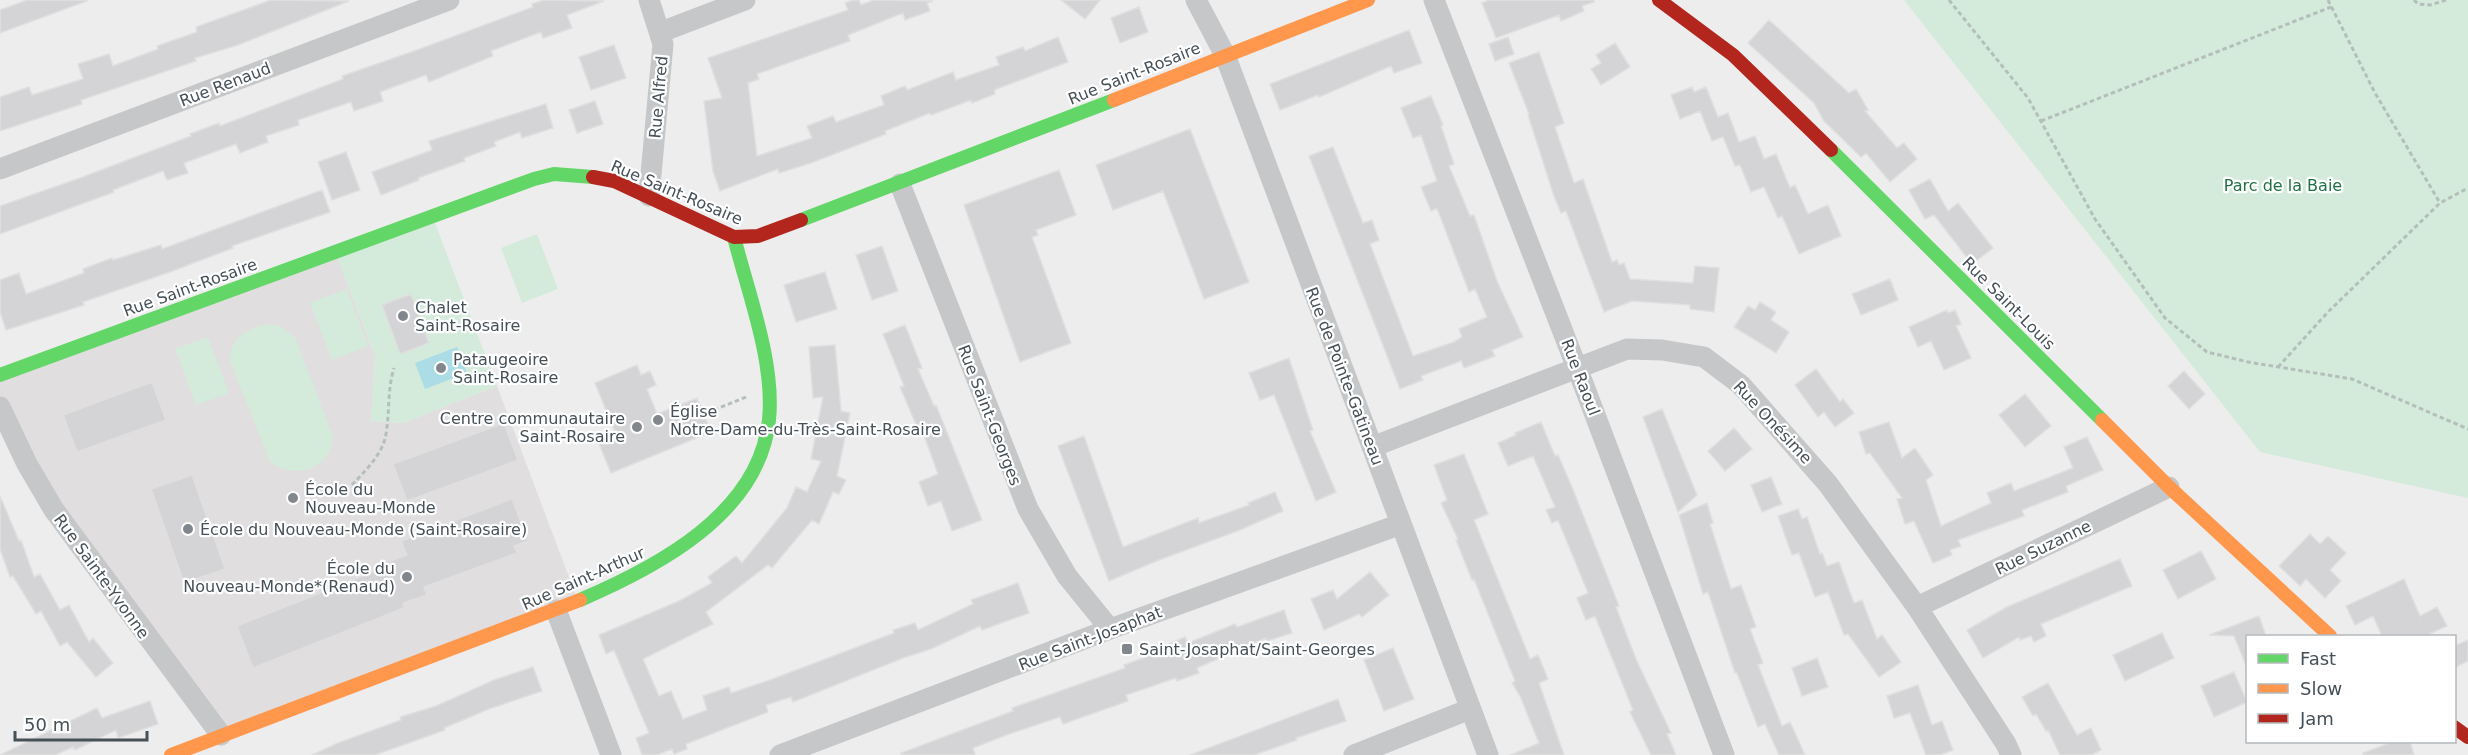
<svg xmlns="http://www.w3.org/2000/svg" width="2468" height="755" font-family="'DejaVu Sans',sans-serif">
	<rect width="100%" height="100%" fill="#eeeded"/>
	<!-- education -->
	<path fill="#e0dede" d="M335,251L375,356L371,421L403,423L497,386L578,601L221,735L68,530L0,407V375Z"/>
	<!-- green -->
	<path fill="#d4ebdb" d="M1904,0H2468V498L2260,452Z
		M432,215L497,386L403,423L371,421L375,356L335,251Z
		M537,234L558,289L522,303L501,248Z
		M347,289L368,346L332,360L310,303Z
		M266,324L279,326L295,337L333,437C330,470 295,480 270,462L230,361C229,339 247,329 266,324Z
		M208,337L229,393L196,405L175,349Z"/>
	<!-- water -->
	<path fill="#acdce5" d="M457,347L467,373L425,389L415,363Z"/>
	<!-- building -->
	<path fill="#d4d4d6" stroke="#dfdfe0" stroke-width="1.5" d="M27,0H87V1L0,33V10Z
		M271,0L349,1L238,45L195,58L196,61L81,100L82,104L0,131V97L29,87L32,95L83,79L78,64L109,54L113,66L158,49L157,46L197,32L196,27Z
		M544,0L604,1L567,15L572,28L543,38L541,32L491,51L493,56L429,82L426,75L380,92L383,101L354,111L351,102L298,120L299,125L266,136L268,142L240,153L236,144L184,163L188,173L167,180L163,171L113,190L114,192L0,234V206L80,178L191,136L190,134L219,123L220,126L343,79L342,76L417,50L533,7L532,4Z
		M853,0H859L861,5L874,0L933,1L927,3L930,11L905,20L903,13L848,35L850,41L757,74L759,79L748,83L757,156L812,138L807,126L833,116L836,122L884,105L881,96L905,86L907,90L953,72L956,80L999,65L996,57L1023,47L1025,51L1058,37L1068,62L994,90L995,94L972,103L971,100L931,115L930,113L885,131L886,134L811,163L779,173L778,169L720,191L713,171L704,101L722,98L708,58L848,10L845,3Z
		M1061,0H1100L1085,19Z
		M1489,0H1594V2L1582,6L1584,11L1561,21L1559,15L1496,38L1482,3Z
		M1139,7L1148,32L1120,43L1111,18Z
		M1769,20L1849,93L1856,89L1868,110L1865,111L1897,148L1904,143L1917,159L1890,182L1866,153L1861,157L1824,121L1814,103L1748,43Z
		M1409,30L1422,63L1394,73L1391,66L1319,97L1318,95L1280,110L1270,84Z
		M1508,37L1514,54L1495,61L1489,44Z
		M1615,43L1630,67L1601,85L1591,69L1601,63L1596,55Z
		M614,45L626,78L591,90L579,57Z
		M1539,52L1564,123L1555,127L1574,183L1583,179L1612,262L1617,260L1619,265L1624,263L1630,279L1693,283L1695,266L1719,268L1714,312L1690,309V305L1632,301L1604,312L1566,211L1561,213L1554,196L1528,115L1529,114L1509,63Z
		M1692,87L1694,92L1706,87L1718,117L1728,113L1739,142L1755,136L1764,159L1776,154L1790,188L1795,185L1808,214L1828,205L1841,236L1799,254L1782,216L1778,218L1764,187L1751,192L1740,165L1735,166L1723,137L1712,141L1700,111L1680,119L1671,95Z
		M1431,96L1443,125L1441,126L1454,164L1449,166L1470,216L1474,215L1497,281L1523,337L1492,350L1495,356L1464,368L1461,361L1421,376L1423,380L1400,389L1309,156L1333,147L1363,223L1372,220L1379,240L1370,244L1413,356L1454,342L1462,337L1459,329L1487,317L1475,289L1469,292L1437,208L1431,211L1421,187L1437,181L1421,135L1413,138L1401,108Z
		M595,101L603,124L577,133L569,110Z
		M546,104L553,128L522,138L520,132L494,142L496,146L464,158L465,161L418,178L419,180L381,195L372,172L432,150L429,141Z
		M1190,129L1249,282L1204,299L1163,191L1113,210L1096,165Z
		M346,152L360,190L332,200L318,162Z
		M1059,170L1076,215L1036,230L1038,235L1032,237L1071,343L1020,362L964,205Z
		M1930,179L1948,211L1958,203L1993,248L1972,264L1934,215L1925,219L1909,190Z
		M322,190L330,212L232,246L233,248L170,272L83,302L84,305L6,330L0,312V280L19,273L26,294L84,273L83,269L112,258L113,260L161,245L162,249Z
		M882,246L898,291L872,300L856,255Z
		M825,272L837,309L796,322L784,285Z
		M1890,279L1898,300L1861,315L1852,294Z
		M411,294L429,343L400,354L382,305Z
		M1760,302L1776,312L1771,320L1789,332L1776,353L1734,327L1748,306L1755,310Z
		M1947,310L1948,313L1955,310L1961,324L1956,326L1971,358L1944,370L1931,341L1918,347L1909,327Z
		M905,325L922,368L918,369L934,406L936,405L982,520L952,531L941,501L928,506L919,482L938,474L922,430L919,431L900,387L904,386L883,334Z
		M835,345L841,411L850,413L837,476L846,480L839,494L833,492L819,524L812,520L772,568L768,565L706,612L713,624L643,659L659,696L671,691L683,719L707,710L703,696L729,687L731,693L770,680L894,633L893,630L915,623L918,630L973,604L971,600L1018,583L1029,613L982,630L980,626L931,649L903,658L793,702L791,697L766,705L768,712L686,744L687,749L674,754L672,749L657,755H642L636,738L649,733L614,650L606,654L599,635L679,601L712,583L708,577L736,556L742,563L787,508L796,487L807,492L821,461L811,459L823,397L813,398L809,347Z
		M1289,358L1313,430L1310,431L1336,492L1316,501L1274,395L1260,400L1249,373Z
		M637,365L641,375L650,371L656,385L647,389L657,414L697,398L711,432L611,473L597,439L615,432L595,383Z
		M1816,369L1840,402L1843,399L1854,413L1835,427L1824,412L1818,417L1795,385Z
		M2184,371L2205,394L2189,409L2168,386Z
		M152,382L166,420L77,452L63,415Z
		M2025,394L2051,426L2025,447L1999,415Z
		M1662,409L1697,495L1678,512L1643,417Z
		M1541,422L1555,456L1558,455L1572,487L1619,606L1616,607L1636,659L1671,733L1667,734L1676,755H1651L1630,712L1633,710L1595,616L1586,620L1577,598L1588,593L1558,520L1552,523L1546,510L1555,507L1533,456L1508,466L1498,443L1516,435L1515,433Z
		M1889,422L1902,458L1915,448L1933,475L1926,480L1941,526L1991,503L1987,493L2011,483L2014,491L2073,468L2064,447L2087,437L2103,470L2066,486L2068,492L2022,510L2024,516L1958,540L1961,546L1950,550L1952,555L1933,563L1914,521L1905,524L1897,499L1902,498L1870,453L1866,454L1859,432Z
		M504,423L518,460L407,501L393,464Z
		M1734,428L1752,449L1725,471L1708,451Z
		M1084,436L1123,547L1198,518L1199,523L1249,505L1248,503L1275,492L1283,511L1240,530L1159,560L1109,581L1058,446Z
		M1464,454L1488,514L1474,520L1530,659L1538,655L1548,679L1539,683L1564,755H1510L1539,743L1520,696L1512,683L1515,681L1474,579L1472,580L1456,540L1458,539L1441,503L1447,500L1434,465Z
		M192,475L225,569L184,583L151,489Z
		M1771,477L1782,504L1762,512L1751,485Z
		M0,496L19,541L21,540L34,577L40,574L60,610L69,605L89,642L93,638L113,663L96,677L67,642L60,646L41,611L36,614L13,576L10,577L0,549Z
		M512,499L528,541L514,546L517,553L424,587L427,595L403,603L404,608L253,668L237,626L388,566L387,562L407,555L401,541Z
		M1707,503L1713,523L1710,524L1731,589L1741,585L1756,627L1750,629L1763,663L1758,665L1782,726L1790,722L1805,755H1779L1765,724L1758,727L1737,673H1735L1708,592L1703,594L1679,515Z
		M1798,509L1802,519L1807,517L1820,554L1822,553L1827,566L1839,562L1854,603L1862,600L1877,639L1882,635L1901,662L1879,677L1848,634L1844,635L1828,592L1815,597L1799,553L1792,555L1778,516Z
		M2310,534L2320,544L2328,536L2346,553L2330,570L2341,581L2325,598L2306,579L2300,586L2279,566Z
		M2201,551L2216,579L2178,599L2163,570Z
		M2120,559L2132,586L2041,624L2046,636L2034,642L2031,636L2020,640L2019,637L1983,658L1967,630L2007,607Z
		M1370,572L1389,595L1362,617L1359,614L1324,630L1311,599L1333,590L1337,599Z
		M2404,579L2420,616L2437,607L2447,626L2425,636H2382L2373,616L2355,625L2346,606Z
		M1284,610L1292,633L1267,641L1266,638L1197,668L1199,673L1177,681L1176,678L1126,695L1128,701L1063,724L1060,717L1009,734L973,748L975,755H901V753L1013,711L1012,708L1125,668L1124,665L1165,650L1164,646L1185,637L1188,643L1235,624L1237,627Z
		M2259,616L2266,636H2247V668L2234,636L2209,635Z
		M2162,633L2174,658L2125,681L2113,655Z
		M2468,640V661L2454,668V646Z
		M1393,648L1414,699L1384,711L1364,660Z
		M1817,658L1828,687L1802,696L1792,668Z
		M533,667L542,691L489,709L444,728L445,730L375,755H312L338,743L401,720L400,717L436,706L494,680Z
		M2234,672L2247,702L2214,717L2201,686Z
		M2048,683L2077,735L2091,728L2101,750L2091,755H2060L2048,730L2046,731L2036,714L2033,716L2022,697Z
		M1918,685L1932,725L1942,721L1953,750L1940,755H1926L1910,713L1894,718L1887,696Z
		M1338,699L1346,721L1296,738L1297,740L1254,755H1190Z
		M150,701L158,724L118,738L116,730L75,750L73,747L55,755H0L97,708L102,718Z
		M2395,741H2410L2414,755H2363V753Z"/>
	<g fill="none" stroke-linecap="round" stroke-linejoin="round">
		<!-- path -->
		<path stroke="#b4bfbb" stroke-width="3" stroke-dasharray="4.5 3" stroke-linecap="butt" d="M1949,0L2028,98L2095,219L2165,318L2207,352L2248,362L2352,379L2468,429
			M2328,0L2375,93L2440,203
			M2414,0L2418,4L2430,5L2446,0
			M2041,121L2331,7
			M2278,367L2328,312L2440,203L2468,188
			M714,410L746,397
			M352,485C365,471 383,454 386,434C390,411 387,391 394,368"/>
		<!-- street -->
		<path stroke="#c5c7c8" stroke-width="21" d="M1196,0L1225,55L1488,755
			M1434,0L1584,386L1724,755
			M661,32L745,0
			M0,169L449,0
			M900,184L1028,509L1067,576L1110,629
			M649,196L663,44L649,0
			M0,407L27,464L54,510L221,735
			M1372,447L1627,349L1662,350L1704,357L1741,385L1828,484L1917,607L2006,744L2011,755
			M1917,607L2169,487
			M556,610L611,755
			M780,755L1110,629L1401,524
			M1354,755L1470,709"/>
		<!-- fast -->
		<path stroke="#63d668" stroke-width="14" d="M1831,150L2102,420
			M801,220L1114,100
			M0,375L534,179L554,174L593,177
			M580,600C657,567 759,514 769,420C775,362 748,293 734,237"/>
		<!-- slow -->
		<path stroke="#ff974d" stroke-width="14" d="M1114,100L1368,0
			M2102,420L2169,487L2330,636
			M171,755L580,600"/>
		<!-- jam -->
		<path stroke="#b3261e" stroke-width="14" d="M1659,0L1733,55L1831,150
			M593,177L614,181L734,237L758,236L801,220
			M2454,727L2468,737"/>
	</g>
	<!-- markers -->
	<g fill="#81878c" stroke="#fff" stroke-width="2">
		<circle cx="403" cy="316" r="6"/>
		<circle cx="441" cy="368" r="6"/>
		<circle cx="658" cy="420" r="6"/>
		<circle cx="637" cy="427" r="6"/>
		<circle cx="293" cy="498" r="6"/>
		<circle cx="188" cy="529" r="6"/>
		<circle cx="407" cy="577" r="6"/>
		<rect x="1121" y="643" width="12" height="12" rx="3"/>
	</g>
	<g text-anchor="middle" stroke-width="4.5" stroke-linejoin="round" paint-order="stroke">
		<!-- street labels -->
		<g font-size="16" fill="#465057" stroke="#fff">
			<text transform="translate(1134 73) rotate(-22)" y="6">Rue Saint-Rosaire</text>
			<text transform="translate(225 84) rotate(-21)" y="6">Rue Renaud</text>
			<text transform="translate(658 97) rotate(-85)" y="6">Rue Alfred</text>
			<text transform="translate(677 192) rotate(23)" y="6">Rue Saint-Rosaire</text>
			<text transform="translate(190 287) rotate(-20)" y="6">Rue Saint-Rosaire</text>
			<text transform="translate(2009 303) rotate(45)" y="6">Rue Saint-Louis</text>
			<text transform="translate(1345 376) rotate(69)" y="6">Rue de Pointe-Gatineau</text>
			<text transform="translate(1581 377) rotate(69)" y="6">Rue Raoul</text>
			<text transform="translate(990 415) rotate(69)" y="6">Rue Saint-Georges</text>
			<text transform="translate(1773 422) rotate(47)" y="6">Rue Onésime</text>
			<text transform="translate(2043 547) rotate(-26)" y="6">Rue Suzanne</text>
			<text transform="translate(102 576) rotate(54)" y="6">Rue Sainte-Yvonne</text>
			<text transform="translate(583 578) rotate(-24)" y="6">Rue Saint-Arthur</text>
			<text transform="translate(1090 638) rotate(-21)" y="6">Rue Saint-Josaphat</text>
		</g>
		<!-- park labels -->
		<g font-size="16" fill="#1f7144" stroke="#fff">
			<text x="2283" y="191">Parc de la Baie</text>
		</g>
		<!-- poi labels -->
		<g font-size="16" fill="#465057" stroke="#fff" text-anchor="start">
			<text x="415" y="313">Chalet<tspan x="415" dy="18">Saint-Rosaire</tspan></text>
			<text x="453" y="365">Pataugeoire<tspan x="453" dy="18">Saint-Rosaire</tspan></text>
			<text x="670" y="417">Église<tspan x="670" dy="18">Notre-Dame-du-Très-Saint-Rosaire</tspan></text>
			<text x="625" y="424" text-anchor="end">Centre communautaire<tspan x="625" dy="18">Saint-Rosaire</tspan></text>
			<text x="305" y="495">École du<tspan x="305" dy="18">Nouveau-Monde</tspan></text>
			<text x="200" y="535">École du Nouveau-Monde (Saint-Rosaire)</text>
			<text x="395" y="574" text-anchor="end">École du<tspan x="395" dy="18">Nouveau-Monde*(Renaud)</tspan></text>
			<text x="1139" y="655">Saint-Josaphat/Saint-Georges</text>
		</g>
	</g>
	<!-- legend -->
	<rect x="2246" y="635" width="210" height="108" fill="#ffffff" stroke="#b5b9bc" stroke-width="1.5"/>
	<rect x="2258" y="654" width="30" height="9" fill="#63d668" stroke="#b5b9bc" stroke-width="1.5"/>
	<text x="2300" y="665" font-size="18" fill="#465057">Fast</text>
	<rect x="2258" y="684" width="30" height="9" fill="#ff974d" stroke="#b5b9bc" stroke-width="1.5"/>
	<text x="2300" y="695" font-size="18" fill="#465057">Slow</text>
	<rect x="2258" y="714" width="30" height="9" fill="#b3261e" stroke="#b5b9bc" stroke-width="1.5"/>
	<text x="2300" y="725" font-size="18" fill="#465057">Jam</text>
	<!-- scale -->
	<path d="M15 731v9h132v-9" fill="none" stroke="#465057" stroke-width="3"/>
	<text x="24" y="731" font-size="18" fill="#465057" stroke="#ffffff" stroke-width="4.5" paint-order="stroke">50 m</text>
</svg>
